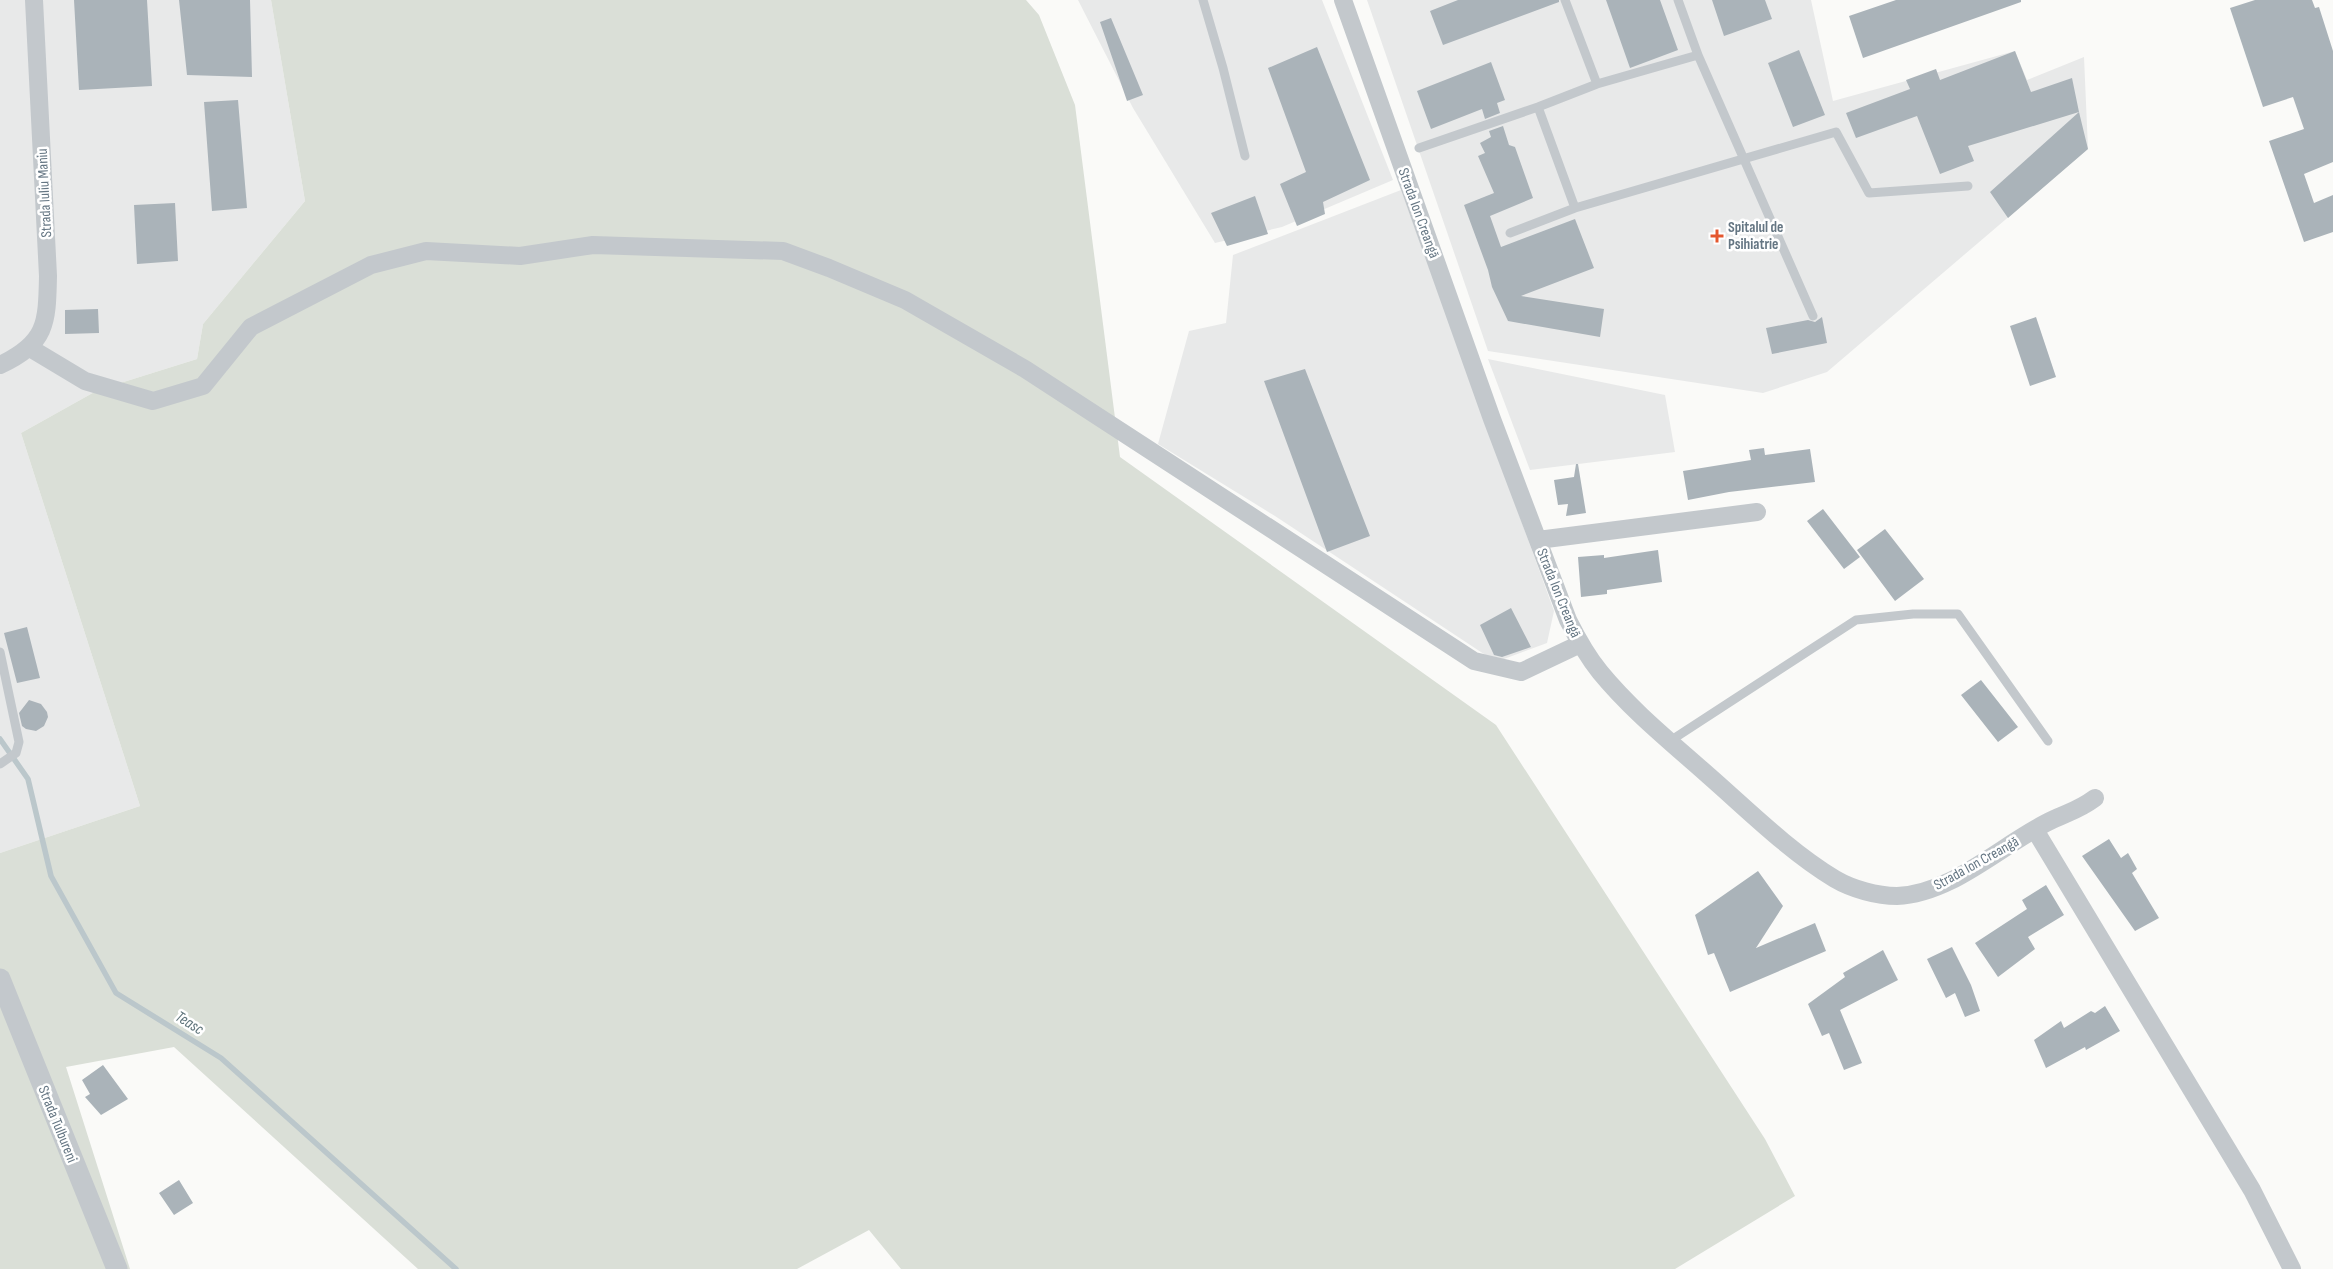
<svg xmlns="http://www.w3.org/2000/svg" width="2333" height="1269" font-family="'Sofia Sans Condensed',sans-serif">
	<rect width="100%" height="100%" fill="#fafaf8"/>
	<!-- built -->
	<path fill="#e8e9e9" d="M0,0H271L305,201L203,324L197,359L98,390L21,433L140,806L0,853Z
		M1078,0H1322L1393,180L1282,227L1215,243L1133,108Z
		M1367,0H1811L1833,101L2015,51L2027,80L2084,57L2088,149L1827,372L1763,393L1488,351Z
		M1401,190L1554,611L1547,643L1496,662L1275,516L1158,444L1189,331L1226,323L1233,255Z
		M1488,359L1665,395L1675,452L1530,470Z"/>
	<!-- green -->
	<path fill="#dadfd7" d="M271,0H1026L1039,15L1075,105L1120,457L1496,725L1765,1139L1795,1196L1675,1269H901L869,1230L797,1269H418L174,1047L66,1067L130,1269H0V853L140,806L21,433L98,390L197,359L203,324L305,201Z"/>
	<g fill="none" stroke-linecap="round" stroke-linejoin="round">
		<!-- stream -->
		<path stroke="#bbc7cb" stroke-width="5.5" d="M0,739L28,779L51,876L116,993L221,1058L456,1269"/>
	</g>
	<!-- building -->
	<path fill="#aab3b9" d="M74,0H147L152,86L79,90Z
		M179,0H250L252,77L187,75Z
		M1458,0H1559V2L1443,45L1430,11Z
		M1606,0H1660L1678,50L1630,68Z
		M1712,0H1765L1772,19L1724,36Z
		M1896,0H2021V2L1863,58L1849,16Z
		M2255,0H2312L2315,8L2319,7L2333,51V162L2304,174L2314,203L2333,195V232L2304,242L2269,141L2304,129L2293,97L2263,107L2230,8Z
		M1111,18L1143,95L1127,101L1100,22Z
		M1317,47L1370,180L1323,202L1325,214L1297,226L1280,184L1306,172L1268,68Z
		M1799,50L1825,115L1793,127L1768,63Z
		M2015,51L2031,92L2072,78L2079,112L1968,146L1974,161L1940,174L1917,116L1856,138L1846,113L1910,89L1906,80L1936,69L1940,80Z
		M1491,62L1505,100L1497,103L1500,113L1485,119L1482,109L1431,129L1417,91Z
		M238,100L247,208L212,211L204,102Z
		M2079,112L2088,149L2008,218L1990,192Z
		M1503,126L1509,145L1515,147L1533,198L1490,216L1501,247L1575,219L1594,268L1521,296L1604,309L1600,337L1508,321L1492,287L1488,270L1464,205L1494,193L1478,156L1485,153L1480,143L1491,137L1489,131Z
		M1255,196L1268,234L1227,246L1211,213Z
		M175,203L178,261L137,264L134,205Z
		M98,309L99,333L65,334V310Z
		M1822,317L1827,343L1772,354L1766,328L1808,320L1815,322Z
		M2036,317L2056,377L2030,386L2010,326Z
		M1305,369L1370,536L1327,552L1264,381Z
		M1764,448L1765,455L1810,449L1815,482L1729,492L1688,500L1683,471L1751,460L1749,450Z
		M1576,464H1578L1586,513L1566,516L1568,504L1558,505L1554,480L1574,477Z
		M1823,509L1860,557L1844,569L1807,521Z
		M1885,529L1924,579L1895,601L1857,550Z
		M1658,550L1662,582L1607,590V594L1581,597L1578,557L1604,555V558Z
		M1511,608L1531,647L1502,657L1494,655L1480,625Z
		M27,627L40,678L17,683L4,633Z
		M1981,680L2018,727L1998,742L1961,695Z
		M29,700L41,704L47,712L48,717L44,726L36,731L26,729L22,726L19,713Z
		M2109,839L2121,858L2128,853L2137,869L2132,873L2159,918L2135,931L2082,856Z
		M1758,871L1783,906L1756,948L1815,923L1826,951L1730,992L1714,953L1708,955L1695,915Z
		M2046,885L2064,915L2028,937L2035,949L1998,977L1975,943L2027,909L2022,900Z
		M1952,947L1971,985L1980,1011L1965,1017L1955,993L1946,998L1927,959Z
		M1883,950L1898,980L1840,1010L1862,1063L1844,1070L1829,1033L1822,1036L1808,1004L1845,977L1843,973Z
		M2105,1006L2120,1031L2086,1050L2085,1047L2046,1068L2034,1040L2061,1021L2064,1028L2091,1011L2095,1013Z
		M103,1065L128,1099L101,1115L85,1097L90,1094L82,1080Z
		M179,1180L193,1203L174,1215L159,1193Z"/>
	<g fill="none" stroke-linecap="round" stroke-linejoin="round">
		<!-- service -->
		<path stroke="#c3c8cc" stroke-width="9" d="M1203,0L1223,68L1245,156
			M1565,0L1597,84
			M1678,0L1698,55L1813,316
			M1538,107L1575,208
			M1419,148L1538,107L1597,84L1698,55
			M1510,233L1575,208L1836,132L1869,193L1968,186
			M0,652L19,742L16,753L0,764
			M1670,741L1856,620L1913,614H1958L2048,741"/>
		<!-- minor -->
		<path stroke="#c3c8cc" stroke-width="18" d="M1343,0L1492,419L1568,620C1577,638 1587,656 1600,672C1632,711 1672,743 1709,776C1750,812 1789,851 1835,879C1852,889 1877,896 1897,896C1953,894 2003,843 2052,820C2069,812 2079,810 2095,798
			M30,348L85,381L153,401L203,386L251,327L371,265L426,251L520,256L593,245L783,251L829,268L905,300L1025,369L1474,661L1521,672L1580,644
			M0,365C47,343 47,323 48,276L34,0
			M1538,540L1757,512
			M2035,830L2252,1190L2292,1269"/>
		<!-- tertiary -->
		<path stroke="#c3c8cc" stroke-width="21" d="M0,979L117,1269"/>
	</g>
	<!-- markers -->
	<path fill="#e4572e" stroke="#fff" stroke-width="2" d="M1714.5 228.5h5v5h5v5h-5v5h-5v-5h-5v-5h5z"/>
	<g text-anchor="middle" stroke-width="5" stroke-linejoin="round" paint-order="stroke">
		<!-- street labels -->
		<g font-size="15" fill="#657683" stroke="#fff">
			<text transform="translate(44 193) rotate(-93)" y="5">Strada Iuliu Maniu</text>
			<text transform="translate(1419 213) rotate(70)" y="5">Strada Ion Creangă</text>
			<text transform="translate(1559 593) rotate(68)" y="5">Strada Ion Creangă</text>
			<text transform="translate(1976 863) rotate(-29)" y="5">Strada Ion Creangă</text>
			<text transform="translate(58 1124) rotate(68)" y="5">Strada Tulbureni</text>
		</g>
		<!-- poi labels -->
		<g font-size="15" font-weight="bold" fill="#657683" stroke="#fff" text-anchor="start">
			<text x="1728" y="232">Spitalul de<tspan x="1728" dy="17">Psihiatrie</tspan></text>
		</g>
		<!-- water labels -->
		<g font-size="16" font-style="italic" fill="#60757c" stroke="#fff">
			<text transform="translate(190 1022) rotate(32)" y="6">Teasc</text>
		</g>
	</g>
</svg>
